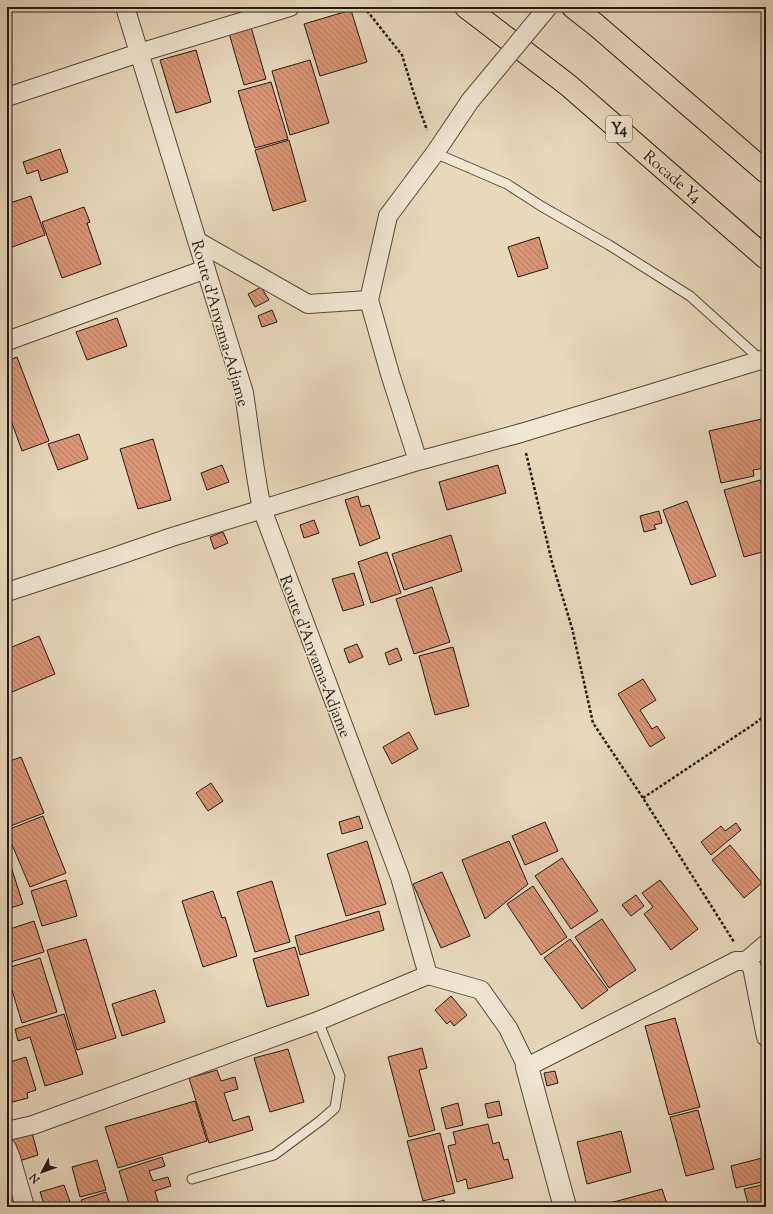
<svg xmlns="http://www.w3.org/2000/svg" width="773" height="1214" font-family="'Sorts Mill Goudy',serif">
	<defs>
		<pattern id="building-back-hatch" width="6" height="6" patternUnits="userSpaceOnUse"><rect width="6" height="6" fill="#db9676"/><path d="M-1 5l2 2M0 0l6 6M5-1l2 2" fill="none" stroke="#b17a5f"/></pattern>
	</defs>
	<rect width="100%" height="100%" fill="#e8d9bd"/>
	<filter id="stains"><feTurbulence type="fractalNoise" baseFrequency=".005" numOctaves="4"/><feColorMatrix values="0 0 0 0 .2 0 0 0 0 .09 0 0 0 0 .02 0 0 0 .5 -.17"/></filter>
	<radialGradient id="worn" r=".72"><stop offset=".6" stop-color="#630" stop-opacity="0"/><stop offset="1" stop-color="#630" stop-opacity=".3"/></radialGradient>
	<!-- building -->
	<path fill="url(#building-back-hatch)" stroke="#221b11" d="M351,10L367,62L320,76L304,24Z
		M251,27L266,79L244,85L229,33Z
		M196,50L211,102L176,113L160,60Z
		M310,60L329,123L290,135L272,71Z
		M271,82L288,139L255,148L238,91Z
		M289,140L306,201L273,211L255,150Z
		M60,149L68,172L41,181L38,170L27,174L23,162Z
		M31,196L45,235L7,249V204Z
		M84,207L90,222L87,223L101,264L62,278L42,222Z
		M539,237L548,268L518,277L508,247Z
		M261,287L269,300L255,307L248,294Z
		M272,310L277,322L262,327L258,316Z
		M117,318L127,346L87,360L76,332Z
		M17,357L49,441L22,451L7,409V361Z
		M766,418V468L753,470L754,476L721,483L709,431Z
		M79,434L88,459L58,470L48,444Z
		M153,439L171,500L138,509L120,449Z
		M222,465L229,482L207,490L201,473Z
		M498,465L506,493L447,510L439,482Z
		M760,480L766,502V551L744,557L724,490Z
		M358,496L361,507L369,505L380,538L360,546L345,500Z
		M687,501L716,576L691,585L663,510Z
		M659,511L662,523L654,525L656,529L644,532L640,516Z
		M314,520L319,533L304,538L300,525Z
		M223,532L228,543L214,549L210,537Z
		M451,535L462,571L404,590L392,554Z
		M387,552L401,593L371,603L358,562Z
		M354,573L364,605L343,611L332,579Z
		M432,587L450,642L414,654L396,599Z
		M39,636L55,674L12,692L7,680V649Z
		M357,644L363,657L349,663L344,649Z
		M453,647L469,706L435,715L419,656Z
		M397,648L402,660L389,665L385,653Z
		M643,679L656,700L640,710L652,729L657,726L665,738L650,747L618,694Z
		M409,732L418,749L392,764L383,747Z
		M21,757L44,813L8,827L7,824V762Z
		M211,783L223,801L208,811L196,793Z
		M43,816L66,873L30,887L7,833V830Z
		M359,816L363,828L342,834L339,822Z
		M545,822L558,851L525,865L512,836Z
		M736,823L741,830L711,855L701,842L721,826L725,831Z
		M367,841L386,904L346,916L327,854Z
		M509,841L528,884L485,919L462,860Z
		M730,845L762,883L744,898L712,860Z
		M7,854L23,904L7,909Z
		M562,858L598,911L571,929L535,876Z
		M766,858V868L761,862Z
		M442,872L470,936L441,948L413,884Z
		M66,880L77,916L42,926L31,891Z
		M660,880L698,929L671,950L644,914L653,907L642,893Z
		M272,881L290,942L255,952L237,892Z
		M533,886L567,937L541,955L507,904Z
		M213,891L222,918L225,917L237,956L203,967L182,901Z
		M636,895L644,906L631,916L622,905Z
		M379,911L384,930L300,955L295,936Z
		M602,919L636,970L609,988L575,937Z
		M34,921L44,952L7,963V930Z
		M86,939L116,1038L77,1050L47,950Z
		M570,939L608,990L582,1009L544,958Z
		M295,947L309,995L267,1007L253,959Z
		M40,958L57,1012L22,1023L7,974V968Z
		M155,990L165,1022L122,1036L112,1004Z
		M451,996L467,1015L454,1026L450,1021L447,1024L435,1010Z
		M64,1014L83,1074L45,1086L30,1037L18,1041L15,1029Z
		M675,1018L700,1107L669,1115L645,1026Z
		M422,1048L427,1068L419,1070L435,1130L409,1137L388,1057Z
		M288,1049L304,1102L270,1112L254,1058Z
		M26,1057L36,1090L27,1093L28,1098L9,1103L8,1099H7V1063Z
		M217,1070L221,1081L235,1077L238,1089L224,1093L233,1121L249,1116L253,1130L209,1143L189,1078Z
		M555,1071L558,1083L547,1086L544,1073Z
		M195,1101L207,1141L118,1168L105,1127Z
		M499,1101L502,1115L488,1118L485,1104Z
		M458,1103L463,1125L446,1129L441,1108Z
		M698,1110L714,1169L686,1176L670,1117Z
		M488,1124L493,1144L499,1142L504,1160L508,1159L513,1178L468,1189L466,1179L457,1182L448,1146L456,1144L453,1132Z
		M31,1129L38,1155L16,1162L8,1137Z
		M621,1131L631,1172L587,1184L577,1142Z
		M440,1133L455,1193L423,1201L407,1141Z
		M162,1157L165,1166L149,1171L153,1181L168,1177L171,1186L155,1191L159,1206L155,1207H130L119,1171Z
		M766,1157V1181L736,1188L731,1166Z
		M97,1160L106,1190L80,1197L72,1167Z
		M766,1184V1207H749L744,1189Z
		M64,1185L70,1202L55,1207H45L40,1192Z
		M662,1189L668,1207H595Z
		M106,1192L111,1207H83L81,1200Z
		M444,1200L446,1207H424L423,1206Z
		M77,1202L79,1207H63Z"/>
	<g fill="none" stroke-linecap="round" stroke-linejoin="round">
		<defs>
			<path id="service" d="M435,153L507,184L541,206L609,245L690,296L761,360
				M192,1179L274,1155L320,1121L335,1108L340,1076L318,1021"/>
			<path id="minor" d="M125,7L244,393C250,432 254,471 262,509L400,877L428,975L481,990L508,1028L527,1067L736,961H746L752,967L766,1037
				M7,97L139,53L290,7
				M197,241L308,304L369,300
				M7,341L206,269
				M418,461L390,374L369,300L388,216L435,153L470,101
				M7,592L111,558L172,537L418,461L521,433L761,360H766
				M746,961L766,944
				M7,1131L33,1125L318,1021L428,975
				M7,1148L11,1158L25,1207"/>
			<path id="tertiary" d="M527,1067L565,1207"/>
			<path id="trunk" d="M466,7L568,85L766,258
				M573,7L596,25L766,172"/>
		</defs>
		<!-- service casing -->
		<use href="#service" stroke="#544a3c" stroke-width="11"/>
		<!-- minor casing -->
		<use href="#minor" stroke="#544a3c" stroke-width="20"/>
		<!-- tertiary casing -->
		<use href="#tertiary" stroke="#544a3c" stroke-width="24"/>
		<!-- trunk casing -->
		<use href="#trunk" stroke="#221b11" stroke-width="24"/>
		<!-- path -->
		<path stroke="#221b11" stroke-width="2.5" stroke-dasharray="3 2" stroke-linecap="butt" d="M364,7L402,55L414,94L427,130
			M526,453L552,562L572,628L593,723L643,798L734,942
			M643,798L754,724L766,715"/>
		<!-- service -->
		<use href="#service" stroke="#f0e6d4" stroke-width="9"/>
		<!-- minor -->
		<use href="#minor" stroke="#f0e6d4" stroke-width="18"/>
		<!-- tertiary -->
		<use href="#tertiary" stroke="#f0e6d4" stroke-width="22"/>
		<!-- trunk -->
		<use href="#trunk" stroke="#e8d9bd" stroke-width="22"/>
		<defs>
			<path id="minor-bridge" d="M470,101L548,7"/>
		</defs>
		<!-- minor-bridge casing -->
		<use href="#minor-bridge" stroke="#544a3c" stroke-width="20" stroke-linecap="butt"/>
		<!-- minor-bridge -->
		<use href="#minor-bridge" stroke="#f0e6d4" stroke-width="18"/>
	</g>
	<g text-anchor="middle" stroke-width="3" stroke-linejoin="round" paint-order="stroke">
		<!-- shield labels -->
		<rect fill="#f0e6d4" stroke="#60584c" stroke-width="1" x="606" y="116" width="26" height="26" rx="3"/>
		<g font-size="15" font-weight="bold" fill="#221b11">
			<text x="619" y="134">Y4</text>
		</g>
		<!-- street labels -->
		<g font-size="16" fill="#221b11" stroke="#f0e6d4">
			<text transform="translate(673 176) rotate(41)" y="6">Rocade Y4</text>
			<text transform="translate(221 323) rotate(74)" y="6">Route d'Anyama-Adjame</text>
			<text transform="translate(316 656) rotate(69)" y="6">Route d'Anyama-Adjame</text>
		</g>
	</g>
	<!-- margin -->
	<rect width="773" height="1214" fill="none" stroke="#e8d9bd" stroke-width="24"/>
	<rect x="8" y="8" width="757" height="1198" fill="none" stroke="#221b11" stroke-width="2"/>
	<rect x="12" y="12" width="749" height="1190" fill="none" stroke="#221b11"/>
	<!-- north arrow -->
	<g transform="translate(42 1172) rotate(229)" stroke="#f0e6d4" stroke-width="3" paint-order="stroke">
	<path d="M0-3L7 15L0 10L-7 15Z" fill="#221b11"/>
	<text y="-6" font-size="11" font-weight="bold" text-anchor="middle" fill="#221b11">N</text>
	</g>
	<rect width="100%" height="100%" filter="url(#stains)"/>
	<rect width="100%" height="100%" fill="url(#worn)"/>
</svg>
